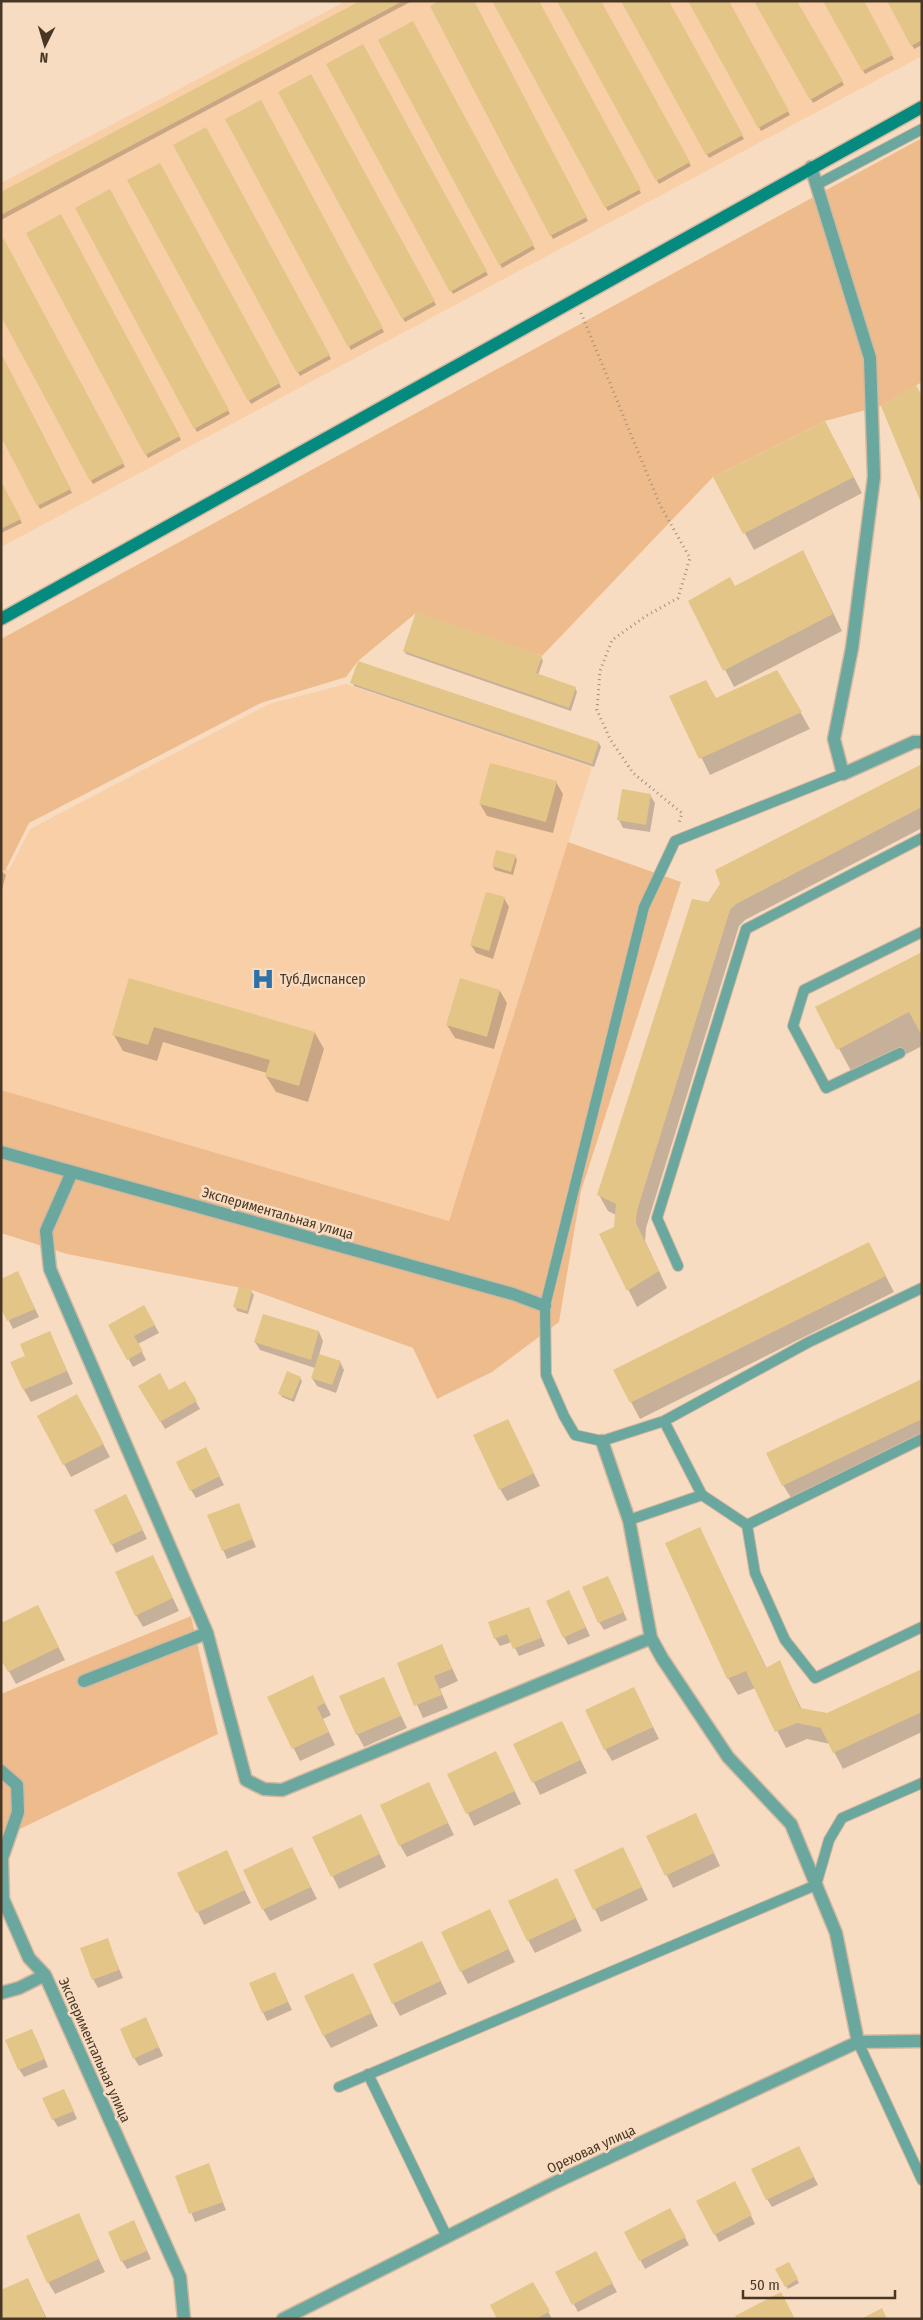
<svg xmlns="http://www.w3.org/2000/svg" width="923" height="2320" font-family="'Fira Sans Condensed',sans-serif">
	<rect width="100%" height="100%" fill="#f8dcc1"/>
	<!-- built -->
	<path fill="#f9cfa7" d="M346,1H922V56L1,547V183Z
		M346,684L592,767L449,1221L1,1090V868L9,870L30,829L269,704Z"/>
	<!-- green -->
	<path fill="#eebc8c" d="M922,138V382L881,406L825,421L713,477L542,656L416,613L358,661L346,677L261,703L29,823L5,871L1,869V639Z
		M568,842L681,882L581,1191L559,1322L492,1372L437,1399L413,1348L252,1290L67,1254L1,1233V1090L449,1221Z
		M191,1616L218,1734L1,1838V1694Z"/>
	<!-- shadow -->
	<path fill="#0003" d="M363,1H412L1,220V194Z
		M472,1L588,221L553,239L431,7Z
		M494,1H537L641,193L608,211Z
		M558,1H600L691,166L659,184Z
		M623,1H668L744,139L709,158Z
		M690,1H728L790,115L761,131Z
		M755,1H796L844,85L813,103Z
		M825,1H862L894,59L865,74Z
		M889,1H922V45L914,49Z
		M413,23L535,249L502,268L379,40Z
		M363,45L488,275L453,294L328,64Z
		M311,75L436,305L405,322L279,93Z
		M260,101L384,332L351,350L227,119Z
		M205,129L331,359L300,376L175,146Z
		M159,164L281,387L251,404L129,181Z
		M109,191L230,414L197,432L77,208Z
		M60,216L181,440L148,458L27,234Z
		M3,240L125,467L93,484L1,313Z
		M1,355L72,493L40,509L1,434Z
		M834,439L862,493L754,550L715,478Z
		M1,483L22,523L1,533Z
		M803,551L842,631L734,687L690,602L735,588Z
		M404,651L541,657L543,661L538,675L575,688L577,692L571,711L406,654Z
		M777,671L810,729L710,775L671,696L716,699Z
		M352,682L599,743L601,747L594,767L354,686Z
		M922,765V828L745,920L739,926L646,1228L645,1241L667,1288L637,1307L601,1235L615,1228L616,1215L608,1211L599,1195L708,904Z
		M556,782L563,794L553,833L487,816L480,804Z
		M650,795L655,803L650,832L623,828L619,820Z
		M515,856L517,860L513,875L495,870L493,866Z
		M1,871L6,875L1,893Z
		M504,898L509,907L493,959L476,953L471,945Z
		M922,953V1046L856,1080L817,1008Z
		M130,979L315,1033L324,1049L308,1102L276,1092L266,1076L267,1073L163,1042L157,1061L123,1051L114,1035Z
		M500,991L507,1003L494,1049L455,1038L447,1025Z
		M869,1244L894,1292L640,1419L631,1402Z
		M18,1273L39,1317L13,1329L1,1305Z
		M251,1291L254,1295L248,1314L237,1311L235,1307Z
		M144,1306L159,1333L138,1344L146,1360L133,1367L109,1325Z
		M264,1315L319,1332L323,1341L319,1355L340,1362L344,1370L336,1393L317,1386L312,1378L315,1368L260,1350L255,1342Z
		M50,1333L73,1384L31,1402L24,1390L26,1356Z
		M300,1378L302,1381L294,1402L282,1397L280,1394Z
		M922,1380V1440L793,1501L783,1485Z
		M185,1383L200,1409L165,1429L140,1386L169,1392Z
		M84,1408L110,1457L71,1477L38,1416Z
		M508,1420L540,1486L507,1501L500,1489Z
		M210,1457L224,1485L196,1498L191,1490Z
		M130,1504L147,1539L116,1553L96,1510Z
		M238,1505L256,1547L227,1559L209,1516Z
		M700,1529L767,1669L779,1661L802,1710L827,1714L922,1670V1732L843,1769L830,1744L807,1739L786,1748L755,1688L738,1695L728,1678Z
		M159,1569L179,1611L143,1627L136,1615Z
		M612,1585L627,1620L604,1630L599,1622Z
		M573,1600L590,1636L568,1645L564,1637Z
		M38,1606L65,1660L16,1684L1,1657Z
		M529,1608L545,1646L519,1656L512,1642L500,1646L495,1638Z
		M442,1646L458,1681L440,1689L448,1708L423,1718L398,1663Z
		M312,1677L331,1715L323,1719L335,1745L300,1761L268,1697Z
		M383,1679L407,1728L364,1747L357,1734Z
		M634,1688L659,1739L612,1761L605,1749Z
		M562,1722L587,1773L540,1795L515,1744Z
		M496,1753L521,1804L474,1826L449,1775Z
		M429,1784L454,1835L407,1857L400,1845Z
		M361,1816L386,1867L339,1889L314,1838Z
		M702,1827L720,1866L673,1888L648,1837Z
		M291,1848L317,1899L270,1921L263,1909Z
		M623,1848L648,1900L601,1922L576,1870Z
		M226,1852L251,1903L204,1925L179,1874Z
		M557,1879L582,1931L535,1953L528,1940Z
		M490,1911L515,1962L468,1984L461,1971Z
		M107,1940L123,1978L98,1988L93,1979Z
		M422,1942L447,1994L400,2016L393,2003Z
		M352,1974L378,2026L331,2048L324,2036Z
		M279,1982L292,2010L267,2021L250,1984Z
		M146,2019L163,2056L139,2066L134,2058Z
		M36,2038L48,2067L24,2077L19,2069Z
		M68,2098L77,2119L58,2127L53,2119Z
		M803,2155L818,2185L772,2207L767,2199Z
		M208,2165L226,2210L195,2222L177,2176Z
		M739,2191L755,2224L719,2242L715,2234Z
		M78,2215L105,2272L55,2294L48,2282Z
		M674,2217L689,2245L645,2269L626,2232Z
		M134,2222L151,2259L127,2269L122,2261Z
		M600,2261L617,2292L578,2312L557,2273Z
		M788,2264L799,2283L788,2289L777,2270Z
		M28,2279L47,2319H1Z
		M533,2283L552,2319H499Z"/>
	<!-- building -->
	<path fill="#e2c587" d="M360,1H403L1,215V192Z
		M439,1H474L587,217L550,236L430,6Z
		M492,1H539L641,189L605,208Z
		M557,1H601L690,162L656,181Z
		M621,1H669L743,135L706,155Z
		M688,1H729L789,111L758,128Z
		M754,1H797L843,81L810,100Z
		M823,1H864L893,55L862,71Z
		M887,1H922V40L911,46Z
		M413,21L534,245L499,265L378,40Z
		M363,44L487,271L450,292L326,64Z
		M311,74L435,301L402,319L278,92Z
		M261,100L383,328L348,347L225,119Z
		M206,127L330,355L297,373L173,145Z
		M160,163L280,383L248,401L127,180Z
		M110,189L229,410L194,429L75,208Z
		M61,214L180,436L145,455L26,233Z
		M4,239L124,463L90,481L1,316V240Z
		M1,353L71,489L37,506L1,437Z
		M916,385L922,396V505L881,406Z
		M825,421L854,477L743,534L713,477Z
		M1,481L21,519L1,529Z
		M803,550L833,614L723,671L688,601L730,577L735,586Z
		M416,612L542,656L536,673L576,687L569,708L403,651Z
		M358,661L599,742L592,764L350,683Z
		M777,670L802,712L699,759L669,696L706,680L716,698Z
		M490,763L557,781L546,822L479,804Z
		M922,764V807L736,904L730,910L637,1211L636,1223L659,1271L627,1291L599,1234L614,1227L616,1204L597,1195L692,899L708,902L720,884L715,870Z
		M622,789L651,794L646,825L617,820Z
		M496,850L516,855L511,872L492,866Z
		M486,892L505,897L489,951L470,945Z
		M922,952V1036L909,1012L837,1050L815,1007Z
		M129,978L315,1032L299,1086L265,1076L270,1060L154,1027L148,1045L112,1035Z
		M460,978L500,990L487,1037L446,1025Z
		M869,1242L886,1276L630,1403L613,1370Z
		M18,1271L35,1309L7,1321L1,1308V1279Z
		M239,1286L252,1290L247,1311L233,1307Z
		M144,1305L155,1325L134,1336L143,1351L127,1360L108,1325Z
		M263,1314L319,1331L311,1360L254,1342Z
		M50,1331L67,1371L23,1390L10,1362L25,1356L20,1344Z
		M319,1354L341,1361L332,1385L311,1378Z
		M287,1371L301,1377L292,1399L278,1394Z
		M160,1373L169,1390L185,1381L197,1401L160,1422L138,1386Z
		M922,1379V1419L782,1486L766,1453Z
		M77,1394L104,1444L63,1465L37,1416Z
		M508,1419L534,1473L499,1490L473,1435Z
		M206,1447L220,1476L190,1491L176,1462Z
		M126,1494L143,1530L111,1545L94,1510Z
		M239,1503L253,1539L222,1551L207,1515Z
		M700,1527L766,1668L780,1660L800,1708L827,1713L922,1669V1712L833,1753L821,1728L797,1723L775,1732L746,1671L727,1679L665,1543Z
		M153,1555L173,1598L135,1616L115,1572Z
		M608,1576L624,1612L598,1623L582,1587Z
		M569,1590L586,1627L563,1638L546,1601Z
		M38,1605L59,1647L8,1672L1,1660V1623Z
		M529,1607L541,1638L513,1649L507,1634L494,1639L488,1622Z
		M442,1644L452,1669L434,1676L442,1695L414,1706L397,1663Z
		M313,1675L325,1703L317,1707L329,1732L292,1749L267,1697Z
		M384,1677L401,1716L356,1735L339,1696Z
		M634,1687L653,1727L604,1750L585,1710Z
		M562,1721L581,1760L532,1783L513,1744Z
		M496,1751L515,1791L466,1814L447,1774Z
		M429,1782L448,1823L399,1846L380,1805Z
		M696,1813L714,1853L665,1876L646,1836Z
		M361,1814L380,1854L331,1877L312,1837Z
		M292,1847L311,1887L262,1910L243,1870Z
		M623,1847L642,1887L593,1910L574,1870Z
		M227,1850L245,1890L196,1913L177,1873Z
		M557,1878L576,1918L527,1941L508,1901Z
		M490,1909L509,1949L460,1972L441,1932Z
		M108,1938L119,1970L92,1980L80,1948Z
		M422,1941L441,1981L392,2004L373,1964Z
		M275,1972L288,2002L262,2013L249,1983Z
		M353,1973L372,2013L323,2036L304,1996Z
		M146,2017L159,2047L133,2059L120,2029Z
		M32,2029L45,2059L18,2070L5,2040Z
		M64,2089L74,2111L52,2120L42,2098Z
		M799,2146L814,2177L766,2200L751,2169Z
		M209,2163L223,2202L189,2214L175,2176Z
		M735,2181L752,2215L714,2235L696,2201Z
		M670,2208L686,2237L639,2261L624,2232Z
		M79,2213L99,2259L47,2283L26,2236Z
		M134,2220L147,2251L121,2262L108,2232Z
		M596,2251L613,2283L572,2305L555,2272Z
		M789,2262L798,2279L785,2287L775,2269Z
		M28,2278L46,2319H1V2290Z
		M533,2282L550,2311L536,2319H497L490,2305Z
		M781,2292L795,2319H737L735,2316Z
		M882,2308L887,2319H861Z"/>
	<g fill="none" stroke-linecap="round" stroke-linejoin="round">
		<defs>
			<path id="service" d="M816,185L922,129
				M843,774L675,841L644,907L545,1306L546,1375L564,1416L575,1435L602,1441L664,1421L809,1342L922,1288
				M900,1053L826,1088L793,1026L804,990L922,932
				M678,1266L657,1218L746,929L922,838
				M664,1421L702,1495L747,1525
				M922,1439L747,1525L755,1573L785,1640L815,1678L922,1627
				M629,1520L702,1495
				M858,2042L922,2180
				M368,2074L447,2237
				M339,2087L816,1885L829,1840L842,1818L922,1783"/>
			<path id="minor" d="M811,167L870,358L874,477L852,648L834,739L843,774L914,742H922
				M1,1152L513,1294L545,1306
				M72,1172L46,1231L50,1269L207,1633L246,1780L264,1789L282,1790L651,1638
				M602,1441L629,1520L651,1638L662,1658L728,1757L791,1824L836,1933L858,2042
				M84,1681L207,1633
				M1,1771L17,1785L18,1812L2,1858L3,1899L29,1958L45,1975L180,2277L184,2319
				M1,1993L19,1988L45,1975
				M283,2319L556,2182L858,2042L922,2041"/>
			<path id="secondary" d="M1,619L922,107"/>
		</defs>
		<!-- service casing -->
		<use href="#service" stroke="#d2b89f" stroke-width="12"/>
		<!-- minor casing -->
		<use href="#minor" stroke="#d2b89f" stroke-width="15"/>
		<!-- secondary casing -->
		<use href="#secondary" stroke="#d2b89f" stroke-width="15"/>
		<!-- path -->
		<path stroke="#a58d77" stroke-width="3" stroke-dasharray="1 4" stroke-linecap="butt" d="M581,313L660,505L690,558L678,598L646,616L612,640L600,671L597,710L610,739L633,773L682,813L679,823"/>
		<!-- service -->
		<use href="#service" stroke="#69a79f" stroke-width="10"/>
		<!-- minor -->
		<use href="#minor" stroke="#69a79f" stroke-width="12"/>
		<!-- secondary -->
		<use href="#secondary" stroke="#058a7f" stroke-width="12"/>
	</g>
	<!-- icons -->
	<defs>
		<symbol id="hospital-bare" viewBox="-9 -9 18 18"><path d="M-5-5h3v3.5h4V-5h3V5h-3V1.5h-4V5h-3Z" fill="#2d73a8" stroke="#f8dcc1" stroke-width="2.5" paint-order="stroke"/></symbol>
	</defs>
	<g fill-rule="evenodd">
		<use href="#hospital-bare" x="247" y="963" width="32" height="32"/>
	</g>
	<g text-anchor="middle" stroke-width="5" stroke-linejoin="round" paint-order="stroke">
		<!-- poi labels -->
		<g font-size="14" fill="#493725" stroke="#f8dcc1" text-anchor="start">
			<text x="280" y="984">Туб.Диспансер</text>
		</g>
		<!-- street labels -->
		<g font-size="14" fill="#493725" stroke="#f8dcc1">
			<text transform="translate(278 1213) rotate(16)" y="5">Экспериментальная улица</text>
			<text transform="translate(95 2050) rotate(66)" y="5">Экспериментальная улица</text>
			<text transform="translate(591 2149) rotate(-25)" y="5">Ореховая улица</text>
		</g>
	</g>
	<!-- border -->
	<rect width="923" height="2320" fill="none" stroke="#493725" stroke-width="5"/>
	<!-- north arrow -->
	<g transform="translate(45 45) rotate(185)" stroke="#f8dcc1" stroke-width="4" paint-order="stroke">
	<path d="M0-4L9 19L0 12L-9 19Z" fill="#493725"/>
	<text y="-8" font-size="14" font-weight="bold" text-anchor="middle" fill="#493725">N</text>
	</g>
	<!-- scale -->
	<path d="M743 2290v8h152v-8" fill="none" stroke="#493725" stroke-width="2.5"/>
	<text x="750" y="2290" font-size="15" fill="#493725" stroke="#f8dcc1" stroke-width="4" paint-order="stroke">50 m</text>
</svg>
